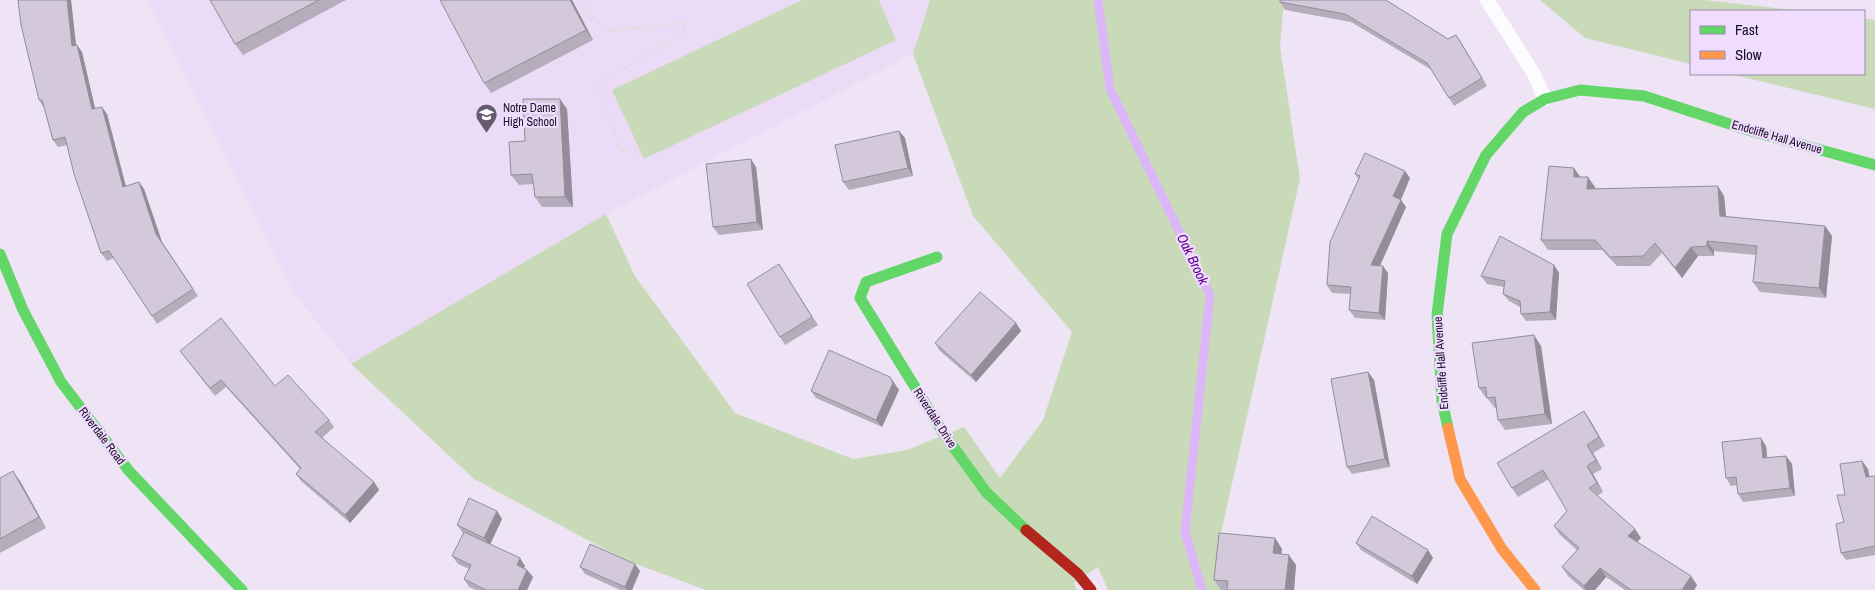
<svg xmlns="http://www.w3.org/2000/svg" width="1875" height="590" font-family="'Archivo Narrow',sans-serif">
	<rect width="100%" height="100%" fill="#eee4f6"/>
	<!-- built -->
	<path fill="#ebdbf7" d="M147,0H930L913,54L606,214L351,364L294,294Z"/>
	<!-- green -->
	<path fill="#c9dab8" d="M802,0H879L896,40L644,159L612,90Z
		M930,0H1284L1280,46L1300,179L1221,533L1224,590H1108L1098,567L1074,583L1077,590H706L623,559L474,479L351,364L606,214L635,276L735,413L853,459L907,450L964,427L1000,478L1043,420L1072,332L973,216L913,54Z
		M1540,0H1704L1802,11H1691V64L1585,38Z
		M1864,18L1875,20V109L1731,74H1864Z"/>
	<g fill="none" stroke-linecap="round" stroke-linejoin="round">
		<!-- stream -->
		<path stroke="#ddb6f9" stroke-width="9" d="M1098,0L1110,89L1210,295L1185,532L1202,590"/>
		<!-- path -->
		<path stroke="#e0dde3" stroke-width="3" stroke-dasharray="4 2.5" stroke-linecap="butt" d="M583,0L586,9L607,31L685,23L683,34L597,84L620,150L641,154"/>
		<!-- lane -->
		<path stroke="#fcfbfe" stroke-width="14" d="M1487,0L1534,74L1545,99"/>
		<!-- fast -->
		<path stroke="#63d668" stroke-width="11" d="M0,254L23,310L61,382L129,471L242,590
			M937,257L866,282L860,298L944,434L986,492L1026,530
			M1448,428L1442,401L1437,315L1447,234L1486,155L1523,112L1545,99L1580,90L1644,96L1748,130L1875,165"/>
		<!-- slow -->
		<path stroke="#ff974d" stroke-width="11" d="M1448,428L1460,479L1502,549L1535,590"/>
		<!-- jam -->
		<path stroke="#b3261e" stroke-width="11" d="M1026,530L1078,574L1091,590"/>
	</g>
	<!-- wall -->
	<path fill="#b5adbc" d="M71,0L76,45L82,52L95,108L107,114L126,186L139,182L144,189L162,242L198,296L157,324L114,258L107,261L101,253L67,145L58,147L53,140L44,108L39,100Z
		M210,0H346L243,55L235,44Z
		M440,0H572L593,40L491,93L484,83Z
		M1386,0L1448,39L1456,35L1487,86L1454,106L1432,70L1351,22L1285,10L1280,2Z
		M560,99L567,109L573,207H542L535,197L534,184L519,185L511,175L525,141Z
		M899,131L905,138L913,176L849,190L843,182Z
		M756,167L763,230L719,235L713,227Z
		M1355,174L1410,178L1401,200L1406,207L1380,266L1388,273L1385,320L1355,318L1349,310L1350,294L1332,293L1327,285L1359,180Z
		M1580,177L1595,187V189L1724,196L1726,217L1825,226L1832,236L1826,298L1760,292L1753,282L1756,255L1714,251V256H1698L1682,278L1662,253L1650,266H1617L1602,250H1548L1541,240Z
		M779,264L818,325L785,345L780,337Z
		M1554,265L1559,273L1556,320L1526,321L1521,314L1520,307L1509,301L1503,294L1504,287L1487,284L1481,276Z
		M1016,323L1021,331L976,382L940,351L935,343Z
		M1541,346L1552,424L1505,430L1498,420L1496,408H1495L1487,398H1486L1479,388Z
		M180,351L275,386L329,420L334,427L322,438L374,482L379,490L350,523L301,481L296,474L300,469L226,387L215,396Z
		M1368,372L1374,380L1390,467L1352,474L1347,467Z
		M890,377L899,390L882,427L816,398L811,391Z
		M1590,420L1605,446L1593,453L1602,469L1593,474L1603,492L1597,496L1641,538L1637,542L1697,585L1694,590H1625L1606,577L1595,590H1584L1568,576L1562,567L1577,550L1560,535L1554,526L1567,511L1549,479L1518,497L1512,488Z
		M1766,446L1767,458L1786,456L1792,464L1795,496L1743,502L1738,494L1737,485L1731,486L1726,478Z
		M1862,461L1868,469L1869,477L1875,476V555L1846,560L1841,553L1844,522Z
		M0,478L20,481L46,528L0,553Z
		M497,511L502,519L490,544L525,566L524,568L527,570L533,577L527,590H476L469,587L464,579L469,569L458,564L452,556L463,533L457,525Z
		M1275,538L1282,549L1281,554L1296,565L1294,590H1221L1214,580Z
		M1356,543L1433,558L1417,584L1361,550Z
		M580,567L640,571L632,590H620L585,574Z"/>
	<!-- shaded-wall -->
	<path fill="#948d99" d="M67,0H71L77,54L72,46Z
		M570,0H572L593,40L586,30Z
		M1456,35L1461,42L1487,86L1482,78Z
		M77,45L82,52L97,117L92,109Z
		M560,99L567,109L573,207L565,197Z
		M102,107L107,114L128,195L123,187Z
		M899,131L905,138L913,176L908,168Z
		M751,159L756,167L763,230L757,222Z
		M1574,168L1581,178L1574,177Z
		M1405,171L1410,178L1399,204L1393,196Z
		M1588,177L1595,187L1594,199L1587,189Z
		M139,182L144,189L162,242L198,296L156,234Z
		M1718,186L1724,196L1727,226L1720,216Z
		M1401,200L1406,207L1377,272L1371,265Z
		M1825,226L1832,236L1826,298L1819,288Z
		M1707,241L1714,251V256L1707,246Z
		M1691,247L1698,256L1682,278L1675,268Z
		M1554,265L1559,273L1556,320L1550,312Z
		M1383,266L1388,273L1385,320L1379,313Z
		M1016,323L1021,331L976,382L971,375Z
		M1534,335L1541,346L1552,424L1545,414Z
		M1368,372L1374,380L1390,467L1385,459Z
		M890,377L899,390L882,427L876,420Z
		M1584,411L1590,420L1605,446L1599,437Z
		M1761,438L1766,446L1768,466L1763,458Z
		M1587,445L1593,453L1602,469L1596,460Z
		M1786,456L1792,464L1795,496L1790,488Z
		M1862,461L1868,469L1871,485L1866,477Z
		M1587,466L1593,474L1603,492L1597,483Z
		M13,471L20,481L46,528L39,517Z
		M374,482L379,490L350,523L345,515Z
		M497,511L502,519L490,545L484,538Z
		M1635,529L1641,538L1634,545L1628,536Z
		M1275,538L1282,549L1280,564L1273,553Z
		M1428,550L1433,558L1417,584L1412,576Z
		M1289,555L1296,565L1294,590H1285Z
		M520,558L525,566L522,572L517,565Z
		M635,564L640,571L632,590H627L625,587Z
		M1600,568L1606,577L1595,590H1586L1584,586Z
		M527,570L533,577L527,590H518Z
		M1691,576L1697,585L1694,590H1682Z"/>
	<!-- building -->
	<path fill="#d3c9db" stroke="#948d99" d="M18,0H67L72,46L77,45L92,109L102,107L123,187L139,182L156,234L193,289L152,316L109,251L101,253L74,174L65,137L53,140L42,100H39L21,25Z
		M210,0H319L235,44Z
		M440,0H570L586,30L484,83Z
		M1280,0H1386L1448,39L1456,35L1482,78L1449,98L1427,63L1345,14L1280,2Z
		M523,99H560L565,197H535L532,174L511,175L509,142L525,141Z
		M899,131L908,168L843,182L835,145Z
		M1365,153L1405,171L1393,196L1401,200L1371,265L1383,266L1379,313L1349,310L1351,287L1327,285L1330,242L1360,176L1355,174Z
		M751,159L757,222L713,227L706,164Z
		M1549,166L1574,168V177H1588L1587,189L1718,186L1720,216L1825,226L1819,288L1753,282L1757,246L1707,241V246L1691,247L1675,268L1655,243L1643,256L1610,257L1595,240H1541Z
		M1500,236L1554,265L1550,312L1521,314L1520,301L1503,294L1505,281L1481,276Z
		M779,264L812,317L780,337L747,284Z
		M980,292L1016,323L971,375L935,343Z
		M221,318L275,386L288,375L329,420L315,432L374,482L345,515L296,474L301,468L221,380L210,388L180,351Z
		M1534,335L1545,414L1498,420L1495,397L1487,398L1486,387L1479,388L1472,343Z
		M829,350L890,377L893,383L876,420L811,391Z
		M1368,372L1385,459L1347,467L1331,379Z
		M1584,411L1599,437L1587,445L1596,460L1587,466L1597,483L1589,488L1635,529L1628,536L1691,576L1682,590H1631L1600,568L1584,586L1562,567L1579,548L1554,526L1567,511L1543,470L1512,488L1497,463Z
		M1761,438L1763,458L1786,456L1790,488L1738,494L1736,477L1726,478L1722,442Z
		M1862,461L1866,477L1875,476V546L1841,553L1836,524L1844,522L1837,495H1845L1840,464Z
		M13,471L39,517L0,539V478Z
		M469,498L497,511L484,538L457,525Z
		M1372,516L1428,550L1412,576L1356,543Z
		M464,532L520,558L517,565L527,570L518,590H486L464,579L471,565L452,556Z
		M1219,533L1275,538L1273,553L1289,555L1285,590H1227L1228,581L1214,580Z
		M590,544L635,564L625,587L580,567Z"/>
	<!-- icons -->
	<defs>
		<symbol id="school-pin" viewBox="-11 -11 22 30"><path d="M0 17L-7.5 6A9.5 9.5 0 1 1 7.5 6Z" fill="#665b6e" stroke="#efdcfe"/><path d="M0-5L7-2L0 1L-7-2ZM-4 1L0 2.5L4 1V4Q0 6-4 4Z" fill="#fff"/></symbol>
	</defs>
	<g fill-rule="evenodd">
		<use href="#school-pin" x="474" y="102" width="25" height="34"/>
	</g>
	<g text-anchor="middle" stroke-width="4.5" stroke-linejoin="round" paint-order="stroke">
		<!-- poi labels -->
		<g font-size="12" fill="#1c1124" stroke="#efdcfe" text-anchor="start">
			<text x="503" y="112">Notre Dame<tspan x="503" dy="14">High School</tspan></text>
		</g>
		<!-- street labels -->
		<g font-size="12" fill="#1c1124" stroke="#efdcfe">
			<text transform="translate(1777 137) rotate(16)" y="4">Endcliffe Hall Avenue</text>
			<text transform="translate(1441 363) rotate(-94)" y="4">Endcliffe Hall Avenue</text>
			<text transform="translate(935 418) rotate(57)" y="4">Riverdale Drive</text>
			<text transform="translate(102 436) rotate(53)" y="4">Riverdale Road</text>
		</g>
		<!-- water labels -->
		<g font-size="14" font-style="italic" fill="#64008e" stroke="#efdcfe">
			<text transform="translate(1193 259) rotate(64)" y="5">Oak Brook</text>
		</g>
	</g>
	<!-- legend -->
	<rect x="1690" y="10" width="175" height="65" fill="#efdcfe" stroke="#9b8ba7"/>
	<rect x="1700" y="26" width="25" height="8" fill="#63d668" stroke="#9b8ba7"/>
	<text x="1735" y="35" font-size="15" fill="#1c1124">Fast</text>
	<rect x="1700" y="51" width="25" height="8" fill="#ff974d" stroke="#9b8ba7"/>
	<text x="1735" y="60" font-size="15" fill="#1c1124">Slow</text>
</svg>
